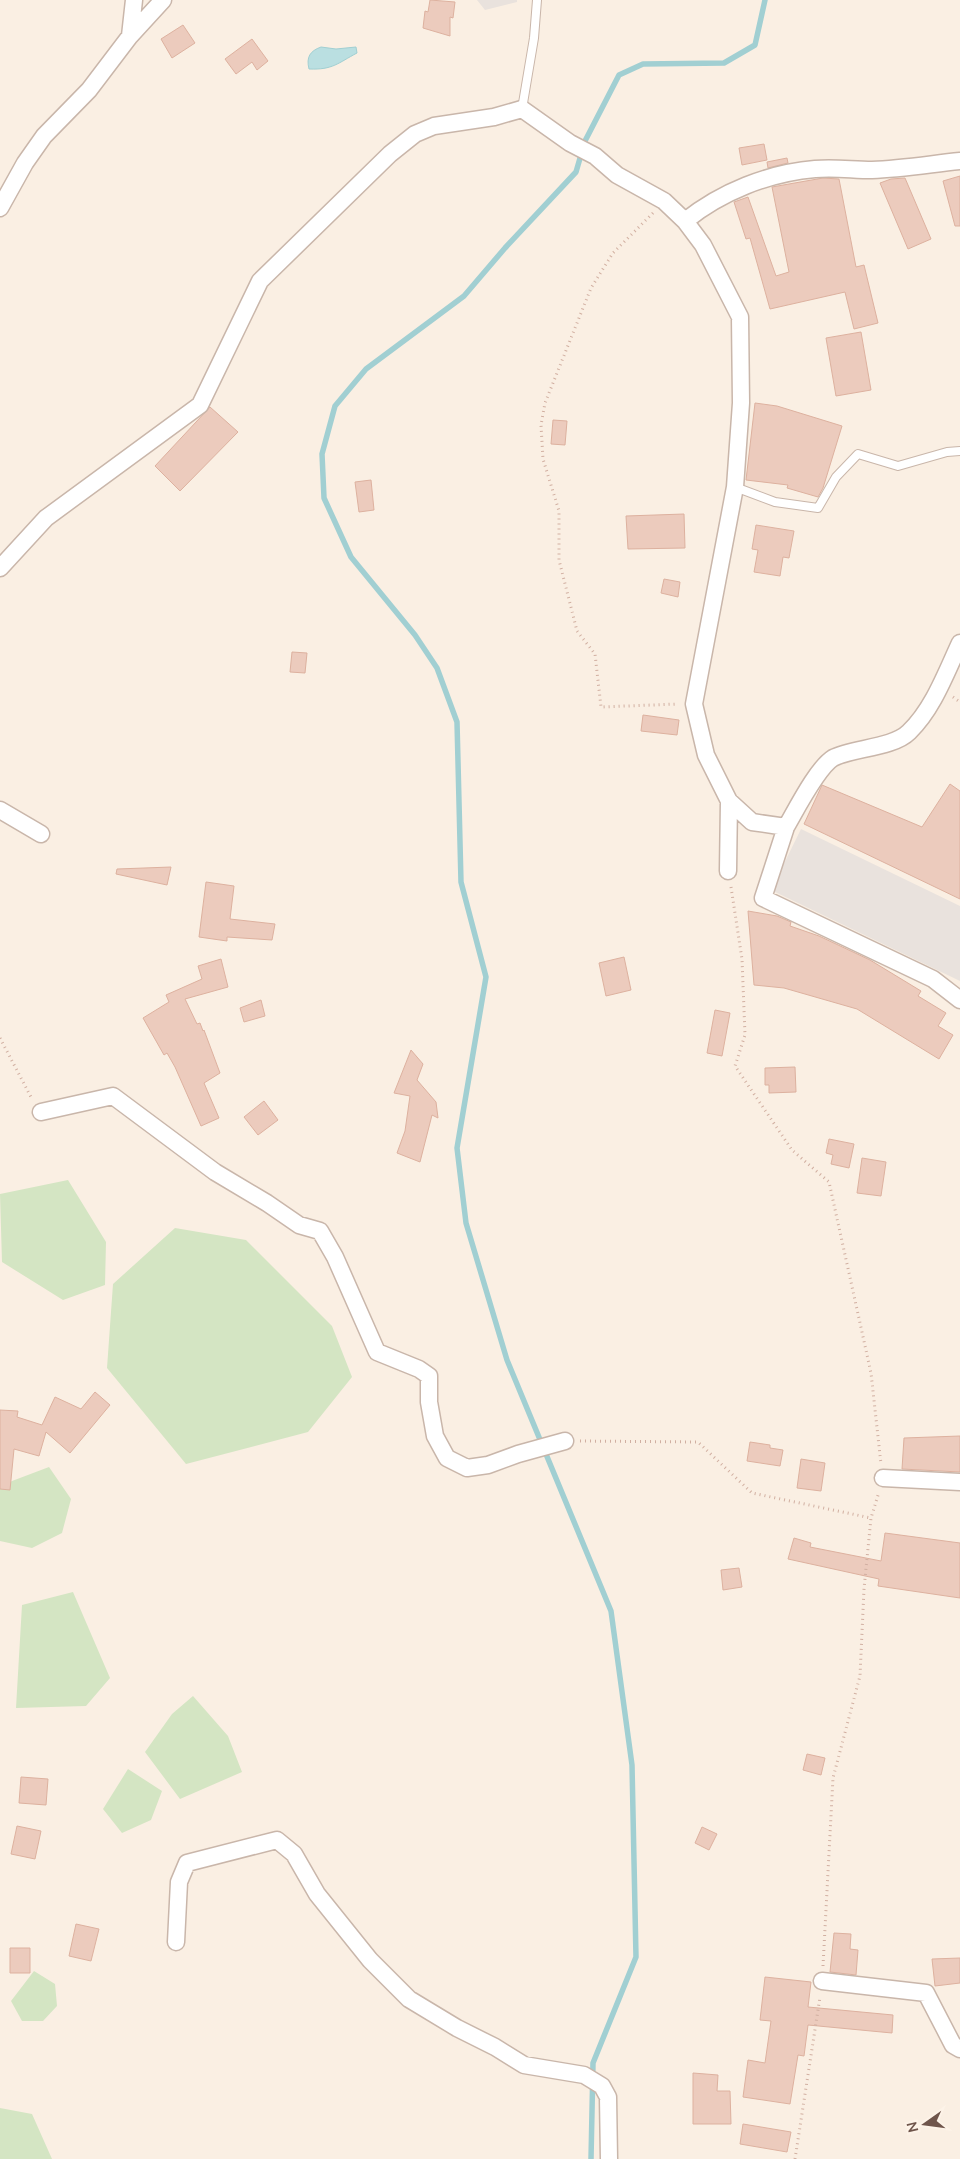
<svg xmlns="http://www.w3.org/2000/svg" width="960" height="2159" font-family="'Nunito Sans',sans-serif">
	<rect width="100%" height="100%" fill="#faefe3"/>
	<!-- industrial -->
	<path fill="#e9e2dd" d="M477,0H517V2L485,10Z
		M801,829L960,906V981L771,890Z"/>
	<!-- green -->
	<path fill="#d4e5c3" d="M68,1180L106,1242L105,1285L63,1300L2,1262L0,1194Z
		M175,1228L246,1240L332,1326L352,1377L308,1432L186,1464L107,1368L113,1284Z
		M49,1467L71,1499L62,1533L32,1548L0,1541V1489L12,1481Z
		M73,1592L110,1678L86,1706L16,1708L22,1605Z
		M193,1696L228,1736L242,1772L180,1799L145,1752L172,1714Z
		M128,1769L162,1791L151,1820L122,1833L103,1809Z
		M34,1971L55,1984L57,2006L43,2021H22L11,2001Z
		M0,2108L32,2114L52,2159H0Z"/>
	<!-- water -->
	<path fill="#badfe1" stroke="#a1cfd2" d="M321,47L336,49L356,47L357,53C338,63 333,70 309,69C306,57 310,51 321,47Z"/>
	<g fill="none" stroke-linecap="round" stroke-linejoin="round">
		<!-- stream -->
		<path stroke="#a1cfd2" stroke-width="5.5" d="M591,2159L593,2063L636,1957L632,1765L611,1611L507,1360L466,1223L457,1148L486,977L461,882L457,722L437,668L415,635L351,557L324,498L322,454L335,406L366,369L464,296L505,248L576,172L585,141L619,75L643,64L724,63L755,45L765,0"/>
	</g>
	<!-- building -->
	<path fill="#eccbbd" stroke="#ddb19f" d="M430,0L455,2L453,18L450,17V36L423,28L425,11L428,12Z
		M183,25L195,43L172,58L161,39Z
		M252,39L268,61L257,70L252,62L236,74L225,59Z
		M764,144L767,160L742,165L739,148Z
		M787,158L788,163L768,168L767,162Z
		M960,176V226H955L943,181Z
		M823,178L839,179L856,267L864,265L878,323L854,329L845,292L770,309L750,238L746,239L734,202L748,197L776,276L789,272L772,187Z
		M905,178L931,239L908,249L880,183L891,179Z
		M861,332L871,390L836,396L826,338Z
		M755,403L777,406L842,426L823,488L818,497L787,488L788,485L746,480Z
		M210,407L238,432L180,491L155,466Z
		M553,420L567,421L565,445L551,444Z
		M371,480L374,510L359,512L355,482Z
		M684,514L685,548L628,549L626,516Z
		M756,525L794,531L789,558L783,557L780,576L754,572L758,550L752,549Z
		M664,579L680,582L678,597L661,593Z
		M292,652L307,653L305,673L290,672Z
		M643,715L679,720L677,735L641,731Z
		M950,784L960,791V899L804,824L822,785L922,827Z
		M171,867L167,885L116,874L117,869Z
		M206,882L234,886L230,919L275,924L272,940L227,937V941L199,937Z
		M748,911L777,916L791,922L790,926L819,936L870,960L921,991L918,996L946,1013L938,1026L953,1035L939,1059L857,1009L784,988L754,985Z
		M624,957L631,990L606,996L599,963Z
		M221,959L228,987L185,999L197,1024L200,1023L203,1031L204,1030L220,1073L204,1083L219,1118L201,1126L175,1067L167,1053L164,1055L143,1018L169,1002L166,995L202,979L198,966Z
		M261,1000L265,1016L244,1022L240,1008Z
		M715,1010L730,1013L722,1056L707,1053Z
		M411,1050L423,1064L417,1080L436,1102L438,1118L432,1115L420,1162L397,1153L405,1131L410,1096L394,1093Z
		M795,1067L796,1092L769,1093V1085H765V1068Z
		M264,1101L278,1120L258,1135L244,1117Z
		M829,1139L854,1144L849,1168L831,1164L833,1155L826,1153Z
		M862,1158L886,1162L881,1196L857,1193Z
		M95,1392L110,1405L70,1453L46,1432L39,1456L14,1449L10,1490L0,1489V1410L18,1411L17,1417L42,1425L55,1397L81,1409Z
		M960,1436V1472L902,1469L904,1438Z
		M750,1442L770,1445V1448L783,1450L780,1466L747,1461Z
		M801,1459L825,1463L821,1491L797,1488Z
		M885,1533L960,1543V1598L878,1586L879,1579L788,1559L794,1538L811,1543L810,1547L881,1561Z
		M739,1568L742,1587L723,1590L721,1570Z
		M807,1754L825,1758L821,1775L803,1770Z
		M21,1777L48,1779L46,1805L19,1803Z
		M17,1826L41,1831L35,1859L11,1854Z
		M702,1827L717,1834L709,1850L695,1843Z
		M76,1924L99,1929L91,1961L69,1956Z
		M834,1933L851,1934L850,1949L858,1950L856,1975L830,1972Z
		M10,1948H30V1973H10Z
		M960,1958V1983L935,1986L932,1959Z
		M765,1977L811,1982L808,2007L893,2015L892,2033L808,2025L804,2056L798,2055L790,2104L743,2097L748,2060L765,2063L771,2021L760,2020Z
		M693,2073L718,2075L717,2091H730L731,2124H693Z
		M743,2124L791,2132L787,2152L740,2144Z"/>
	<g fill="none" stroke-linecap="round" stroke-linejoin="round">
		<defs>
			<path id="lane" d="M522,109L534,38L537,0
				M735,487L775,502L818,508L836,477L858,454L898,466L947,452L960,451"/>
			<path id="street" d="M130,36L134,0
				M0,208L25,163L44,136L89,90L130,36L163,0
				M685,221L703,245L740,317L741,403L735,487L694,704L706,755L729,801L728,871
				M0,568L46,518L200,405L260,281L390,154L415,134L434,126L494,117L522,109L570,143L595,156L617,175L664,201L685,221C721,192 768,173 815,169C834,167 853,170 872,170C901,169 931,164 960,161
				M729,801L752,822L786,827L763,898L933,979L960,1000
				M0,810L41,834
				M786,827C796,810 817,768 833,758C852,748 893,748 909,732C933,709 946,673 960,643
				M41,1112L113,1096L215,1172L267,1203L299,1225L320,1231L335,1257L377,1352L419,1369L429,1376V1402L435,1436L447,1458L467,1468L488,1465L518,1454L565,1441
				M883,1478L960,1482
				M176,1942L179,1882L187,1863L277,1840L294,1854L317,1894L370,1960L409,1999L457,2028L495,2047L524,2065L584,2075L602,2086L608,2097L609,2159
				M822,1981L926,1993L953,2045L960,2049"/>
		</defs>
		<!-- lane casing -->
		<use href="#lane" stroke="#c9b6aa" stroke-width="10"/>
		<!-- street casing -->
		<use href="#street" stroke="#c9b6aa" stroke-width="19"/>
		<!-- path -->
		<path stroke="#d1afa1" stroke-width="3" stroke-dasharray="1 4" stroke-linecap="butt" d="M653,213L613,253L591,288L545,403L541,425L543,459L559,511V560L577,631L595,654L601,707L678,704
			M953,697L960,702
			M731,887L742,959L745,1035L735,1066L792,1150L829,1182L871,1373L881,1464
			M0,1038L32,1099
			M580,1441L698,1442L752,1493L871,1518
			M823,1966L833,1778L860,1676L864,1589L871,1518L879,1492
			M795,2159L820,1997"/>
		<!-- lane -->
		<use href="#lane" stroke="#fff" stroke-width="8"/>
		<!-- street -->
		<use href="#street" stroke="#fff" stroke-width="16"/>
	</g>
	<!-- north arrow -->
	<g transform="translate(925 2124) rotate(256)" stroke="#fdf3e8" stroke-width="4" paint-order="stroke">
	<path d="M0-4L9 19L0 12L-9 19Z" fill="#6f554b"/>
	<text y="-8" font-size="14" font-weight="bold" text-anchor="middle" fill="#6f554b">N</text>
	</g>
</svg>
